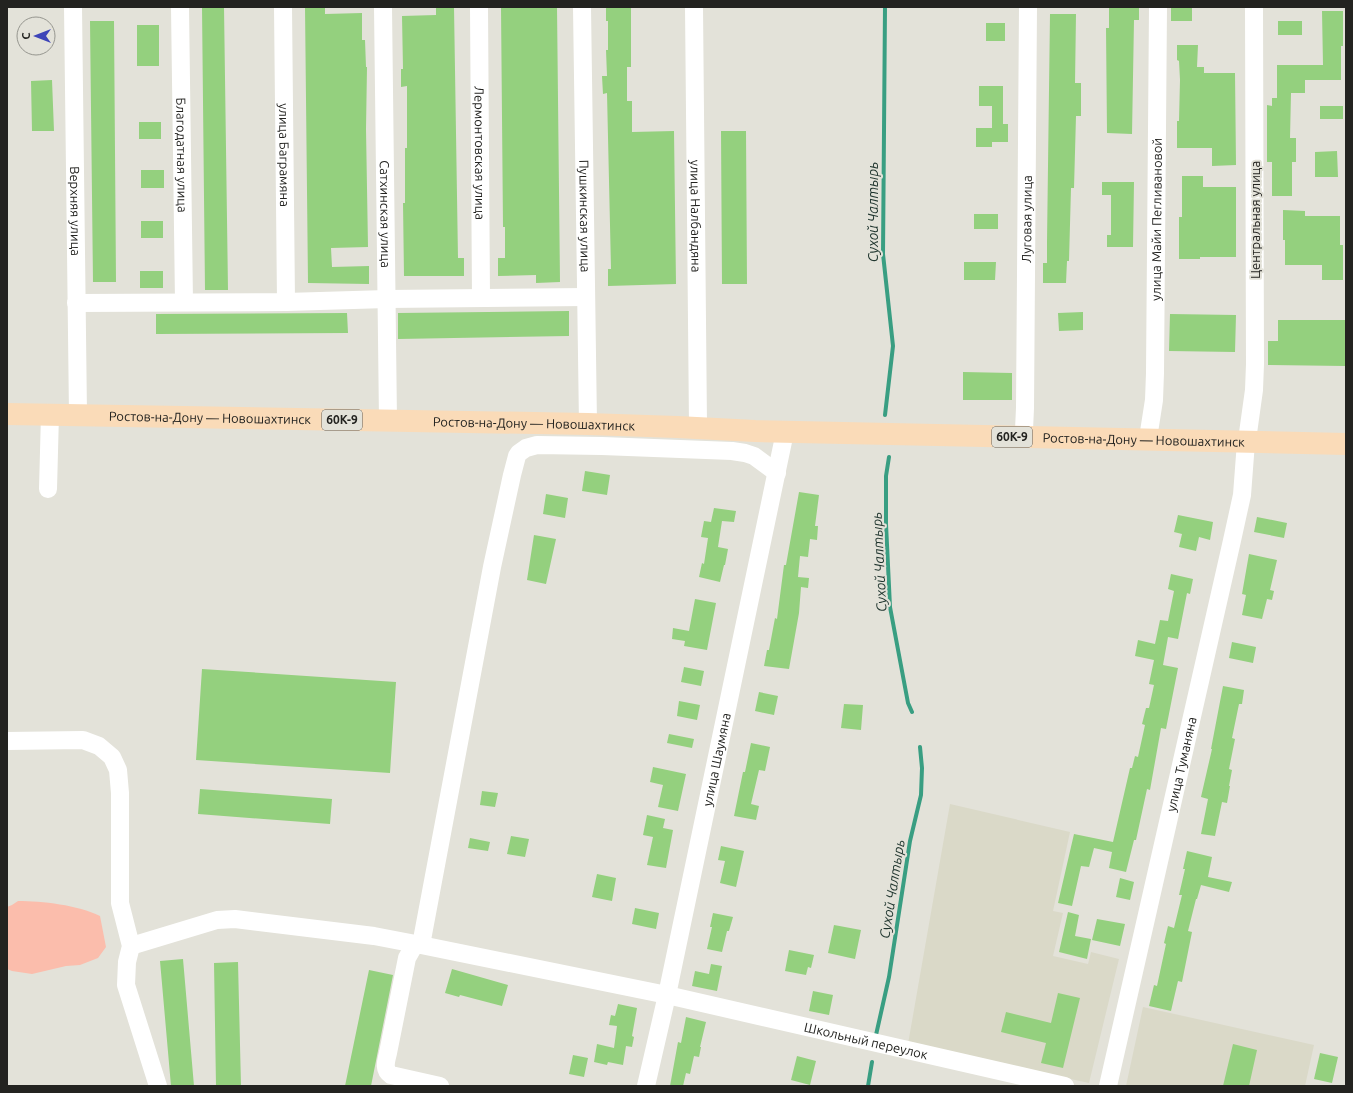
<svg xmlns="http://www.w3.org/2000/svg" width="1353" height="1093" font-family="Ubuntu,sans-serif">
	<rect width="100%" height="100%" fill="#e3e2d9"/>
	<!-- built -->
	<path fill="#dad9c8" d="M950,804L1070,832L1053,911L1063,913L1053,956L1088,964L1091,952L1119,959L1089,1083L908,1044Z
		M1143,1007L1314,1045L1305,1086H1126Z"/>
	<!-- green -->
	<path fill="#fbbdac" d="M18,901C42,901 78,905 100,916L106,947L98,958L80,965L66,966L32,974L12,971L7,969V907L12,905Z"/>
	<g fill="none" stroke-linecap="round" stroke-linejoin="round">
		<!-- stream -->
		<path stroke="#399e82" stroke-width="4" d="M885,7L883,254L893,346L885,415
			M889,457L886,476V524L890,607L908,703L912,712
			M876,1035L889,977L910,841L921,795L922,768L920,747
			M868,1086L872,1062"/>
	</g>
	<!-- building -->
	<path fill="#94d07e" d="M202,7H224L228,290H205Z
		M305,7H325V14L362,13V40H365L366,67H367L366,129L368,247L331,248L332,267L369,266V284L308,283Z
		M436,7H454L458,258H464V276H404L403,203H405V148H407V86L401,87V69H403L402,16L436,15Z
		M501,7H557L560,282L536,283V275L498,276V258H505V227H503Z
		M606,7H631V67H627V101H632V132L674,131L676,284L608,286V269H611L607,93L603,94L602,76H607L606,50H608V21H606Z
		M1109,7H1139V20H1134L1132,134L1107,133L1106,28H1109Z
		M1171,7H1192V21H1171Z
		M1322,11H1343V46H1341V80H1305V93H1291L1290,138H1296V162H1292V196H1272V162H1267V105L1272,106V98H1277V65H1323Z
		M1050,14H1076L1075,83H1081V116H1076L1074,188H1071L1069,261H1067L1066,283H1043V263H1047V242Z
		M90,21H114L116,282H93Z
		M1278,21H1302V35H1278Z
		M986,23H1005V41H986Z
		M137,25H159V66H137Z
		M1177,45H1198L1197,67H1204V73H1235L1236,165L1212,166V148H1177V121H1179L1180,80L1179,61L1177,60Z
		M52,80L54,131H32L31,81Z
		M979,86H1003V124H1008V142H992V147H976V128H992V106H979Z
		M1320,106H1343V119H1320Z
		M139,122H161V139H139Z
		M721,131H746L747,284H722Z
		M1337,151L1338,177H1315V152Z
		M141,170H164V188H141Z
		M1182,176H1203V187H1236V257H1200V259H1179V217H1182Z
		M1102,182H1134L1133,247H1107V235H1111V195H1102Z
		M1283,210L1305,211V216H1340V245H1343V280H1322V265H1285V240H1283Z
		M974,214H998V229H974Z
		M141,221H163V238H141Z
		M964,262H996L995,280H964Z
		M140,271H163V288H140Z
		M569,311V336L398,339V313Z
		M1083,312V330L1059,331L1058,313Z
		M347,313L348,333L156,334V314Z
		M1170,314L1236,315L1235,352L1169,351Z
		M1278,320H1345V366L1268,365V341H1278Z
		M963,372L1012,373V400H963Z
		M585,471L610,475L607,495L582,491Z
		M799,492L819,495L815,526H818L817,540L810,539L808,557L800,556L798,577L809,578L808,588L801,587L799,613L789,669L764,666L767,650H769L775,618L777,619L784,565H786Z
		M546,494L568,498L565,518L543,514Z
		M714,508L736,511L734,522L722,521L718,547L728,549L725,565H724L720,582L699,577L702,563L704,564L708,538L701,537L704,521L711,522Z
		M1178,515L1213,522L1210,540L1199,537L1196,551L1179,547L1182,534L1174,532Z
		M1257,517L1287,523L1284,538L1254,532Z
		M534,535L556,539L546,584L527,580Z
		M1249,554L1277,560L1270,590L1274,591L1272,600L1267,599L1262,619L1242,615L1246,595L1242,594Z
		M1171,574L1193,579L1190,594L1187,593L1178,639L1168,637L1163,665L1178,668L1166,729L1161,728L1150,790L1147,789L1136,840H1134L1126,872L1109,868L1112,852L1094,848L1089,867L1081,866L1072,906L1058,903L1074,834L1113,842L1130,768H1132L1135,756L1138,757L1145,725L1142,724L1146,708H1149L1154,685L1149,684L1154,660L1135,656L1138,640L1155,644L1160,620L1168,621L1174,591L1168,589Z
		M695,599L716,603L707,650L684,646L685,641L672,639L673,628L689,631Z
		M1232,642L1256,647L1253,663L1229,658Z
		M684,667L704,671L701,686L681,682Z
		M202,669L396,682L390,773L196,760Z
		M1223,686L1244,690L1242,704H1239L1232,738L1235,739L1229,769L1232,770L1229,786H1230L1227,803L1222,802L1215,836L1201,834L1208,799L1201,797L1212,749H1211Z
		M759,692L778,696L774,715L755,711Z
		M679,701L700,705L697,720L677,716Z
		M844,704L863,705L861,730L841,728Z
		M669,734L694,739L692,748L667,743Z
		M751,743L770,747L765,771L759,770L751,804L759,806L756,820L734,816L743,772H745Z
		M653,767L686,774L678,811L658,807L663,785L650,782Z
		M200,789L332,799L330,824L198,814Z
		M482,791L498,793L495,807L480,805Z
		M647,815L665,819L663,828L673,830L666,868L647,865L653,837L643,835Z
		M511,836L529,839L525,857L507,854Z
		M470,838L490,842L488,851L468,848Z
		M721,846L744,851L736,887L720,883L725,861L718,860Z
		M1187,851L1212,857L1208,877L1232,882L1229,892L1201,885L1197,899H1196L1188,931L1192,932L1182,982L1178,981L1171,1011L1149,1006L1154,985L1157,986L1166,944L1164,943L1168,926L1174,928L1182,895H1179L1185,869H1183Z
		M597,874L616,878L612,901L592,897Z
		M1120,878L1134,882L1130,900L1116,897Z
		M635,908L659,913L656,929L632,924Z
		M1068,912L1079,915L1075,936L1091,939L1087,959L1059,952Z
		M713,913L733,917L729,931H727L722,952L707,949L712,927H710Z
		M1097,919L1125,924L1120,946L1092,940Z
		M834,925L861,930L855,959L828,953Z
		M789,950L814,955L811,968L808,967L806,975L785,971Z
		M183,959L194,1086H171L160,961Z
		M238,962L241,1086H216L214,963Z
		M711,964L722,966L717,991L692,986L695,971L709,974Z
		M452,969L508,985L502,1006L460,995L459,997L445,993Z
		M369,970L393,975L371,1086H345Z
		M813,991L833,995L829,1015L809,1011Z
		M1058,993L1080,998L1063,1068L1041,1063L1046,1043L1001,1032L1006,1012L1051,1023Z
		M618,1004L637,1008L632,1036L634,1037L632,1047L626,1046L623,1065L608,1062L607,1065L594,1062L597,1044L614,1048L617,1026L609,1025L611,1015L615,1016Z
		M686,1017L706,1022L700,1047H701L699,1057L694,1056L690,1074L686,1073L683,1086H670L678,1042L681,1043Z
		M1233,1044L1257,1050L1249,1086H1223Z
		M1320,1053L1338,1057L1332,1083L1314,1079Z
		M573,1055L588,1058L584,1077L569,1074Z
		M797,1056L816,1061L810,1085L791,1080Z"/>
	<g fill="none" stroke-linecap="round" stroke-linejoin="round">
		<!-- minor -->
		<g stroke="#fff" stroke-width="18">
			<path id="s1" d="M73,7L78,415"/>
			<path id="s2" d="M180,7L184,302"/>
			<path id="s3" d="M283,7L286,302"/>
			<path id="s4" d="M383,7L388,421"/>
			<path id="s5" d="M479,7L481,298"/>
			<path id="s6" d="M582,7L588,424"/>
			<path id="s7" d="M694,7L698,426"/>
			<path d="M76,303L286,302L387,299L586,297"/>
			<path id="s8" d="M1024,430L1025,408L1028,7"/>
			<path id="s9" d="M1149,432L1154,400L1155,373L1158,7"/>
			<path d="M1248,433L1254,390L1255,364L1254,7"/>
			<path d="M48,489L50,414"/>
			<path d="M7,741L83,740L99,746L112,757L118,770L120,793V903L131,946L127,962L126,985L158,1086"/>
			<path d="M415,944L407,958L388,1053C386,1061 383,1070 391,1075L440,1086"/>
			<path d="M421,945L492,567L512,475L517,456L519,453L526,448L537,445L602,446L732,451L745,453L754,456L777,473"/>
			<path id="s10" d="M131,946L217,920L235,919L374,936L421,945L667,995L1065,1086"/>
			<path id="s11" d="M646,1086L667,995L785,432"/>
			<path id="s12" d="M1108,1086L1231,545L1242,495L1246,442"/>
		</g>
		<!-- major -->
		<path stroke="#fadbb8" stroke-width="22" id="s13" d="M7,414L588,424L677,427L755,431L1346,444"/>
	</g>
	<g text-anchor="middle" stroke-width="4" stroke-linejoin="round" paint-order="stroke">
		<!-- shield labels -->
		<g fill="#e3e2d9" stroke="#5d5c58" stroke-width="1">
			<rect x="322" y="410" width="40" height="20" rx="3"/>
			<rect x="992" y="427" width="40" height="20" rx="3"/>
		</g>
		<g font-size="12" font-weight="bold" fill="#232320">
			<text x="342" y="424">60К-9</text>
			<text x="1012" y="441">60К-9</text>
		</g>
		<!-- street labels -->
		<g font-size="13" fill="#232320" stroke="#e3e2d9">
			<text dy="5" stroke="none"><textPath href="#s5" startOffset="146">Лермонтовская улица</textPath></text>
			<text dy="5" stroke="none"><textPath href="#s2" startOffset="148">Благодатная улица</textPath></text>
			<text dy="5" stroke="none"><textPath href="#s3" startOffset="148">улица Баграмяна</textPath></text>
			<text dy="5" stroke="none"><textPath href="#s1" startOffset="204">Верхняя улица</textPath></text>
			<text dy="5" stroke="none"><textPath href="#s4" startOffset="207">Сатхинская улица</textPath></text>
			<text dy="5" stroke="none"><textPath href="#s6" startOffset="209">Пушкинская улица</textPath></text>
			<text dy="5" stroke="none"><textPath href="#s7" startOffset="209">улица Налбандяна</textPath></text>
			<text dy="5" stroke="none"><textPath href="#s8" startOffset="211">Луговая улица</textPath></text>
			<text dy="5" stroke="none"><textPath href="#s9" startOffset="213">улица Майи Пегливановой</textPath></text>
			<text transform="translate(1255 220) rotate(-90)" y="5">Центральная улица</text>
			<text dy="5" stroke="none"><textPath href="#s13" startOffset="203">Ростов-на-Дону — Новошахтинск</textPath></text>
			<text dy="5" stroke="none"><textPath href="#s13" startOffset="527">Ростов-на-Дону — Новошахтинск</textPath></text>
			<text dy="5" stroke="none"><textPath href="#s13" startOffset="1137">Ростов-на-Дону — Новошахтинск</textPath></text>
			<text dy="5" stroke="none"><textPath href="#s11" startOffset="334">улица Шаумяна</textPath></text>
			<text dy="5" stroke="none"><textPath href="#s12" startOffset="330">улица Туманяна</textPath></text>
			<text dy="5" stroke="none"><textPath href="#s10" startOffset="751">Школьный переулок</textPath></text>
		</g>
		<!-- water labels -->
		<g font-size="14" font-style="italic" fill="#1f352e" stroke="#e3e2d9">
			<text transform="translate(873 212) rotate(-90)" y="5">Сухой Чалтырь</text>
			<text transform="translate(879 562) rotate(-93)" y="5">Сухой Чалтырь</text>
			<text transform="translate(892 889) rotate(-81)" y="5">Сухой Чалтырь</text>
		</g>
	</g>
	<!-- border -->
	<rect width="1353" height="1093" fill="none" stroke="#232320" stroke-width="16"/>
	<!-- north arrow -->
	<g transform="translate(36 36) rotate(270)"><circle r="19" fill="#e3e2d9" stroke="#96968f"/>
	<path d="M0-3L7 15L0 10L-7 15Z" fill="#3d44b8"/>
	<text y="-6" font-size="11" font-weight="bold" text-anchor="middle" fill="#232320">С</text>
	</g>
</svg>
